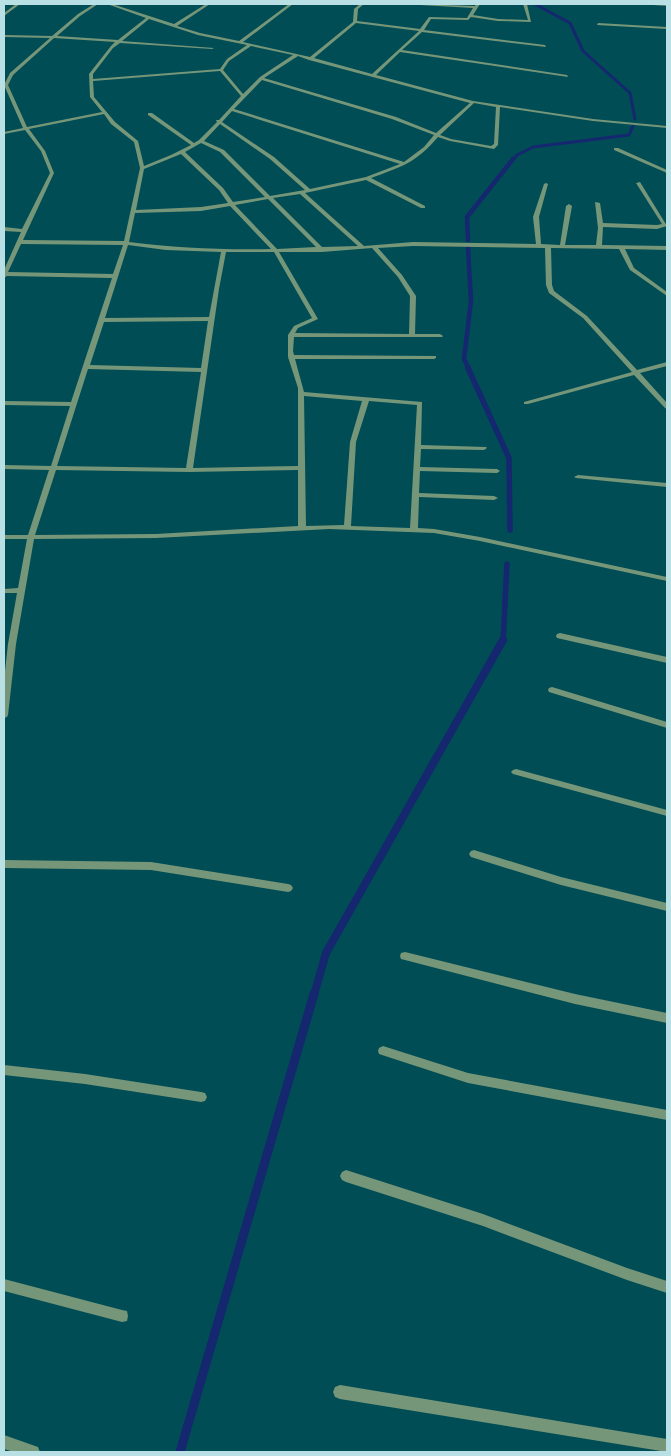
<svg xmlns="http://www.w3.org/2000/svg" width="671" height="1456" font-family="Inter,sans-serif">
	<rect width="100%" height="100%" fill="#004d55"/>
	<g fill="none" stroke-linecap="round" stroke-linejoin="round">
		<!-- stream-far4 -->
		<path stroke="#15276f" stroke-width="3" d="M535,4L570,23L583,51L630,93L635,119
			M512,161L517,155L533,147L629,135L633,126"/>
		<!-- stream-far3 -->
		<path stroke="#15276f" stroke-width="4.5" d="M468,240L467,217L513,159
			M468,248L471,301L464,359L469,369"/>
		<!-- stream-far2 -->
		<path stroke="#15276f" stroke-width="5.5" d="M468,368L509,458L510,530
			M503,641L507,564"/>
		<!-- stream-far1 -->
		<path stroke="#15276f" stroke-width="8" d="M314,995L326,953L503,640"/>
		<!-- stream -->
		<path stroke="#15276f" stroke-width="9" d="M180,1452L314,994"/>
		<!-- minor -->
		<path fill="#769679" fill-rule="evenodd" d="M16,4H20L4,16V13Z
			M94,4H98L80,16L57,36L118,40L146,18L107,4H112L174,24L206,4H210L177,26L200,33L239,41L289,4H293L243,42L310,57L353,22L354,9L360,4H364L358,9L357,21L420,29L429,17L467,18L473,8L420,5L418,4L475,6L476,4H480L473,15L498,19L528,20L523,4H527L531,22L498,21L471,17L468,20L431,19L424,30L545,45L546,47L422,32L402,50L567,75L568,77L400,52L376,75L473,101L593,119L667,126V128L593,121L500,107L498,145L494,149L450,141L438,137C416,163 401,167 371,178L425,206V208H421L366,180L305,193L364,246L413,242L536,244L533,217L544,184L546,183L548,184L539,217L541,244L560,245L566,206L569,204L572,206L565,245H596L598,228L595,202L600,203L603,223L657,225L662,224L636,183L640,182L667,226L657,229L603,227L602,245L667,246V250L625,249L634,268L667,292V296L630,270L619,249L551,248L552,285L554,291L587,316L637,370L667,362V366L640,373L667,403V409L665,408L634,375L528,404H524V402L632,372L583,318L549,293L546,285L545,248L413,246L378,248L402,275L416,296L415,334H440L443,336L442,337H294L293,351L294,355L436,356V358L434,359H295L304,392L422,402L421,445L486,447L487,448L484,450L421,449L420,467L497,469L500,471L497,473L420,471L419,493L494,496L498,498L494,500L419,497L418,528L434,529L480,537L667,577V581L480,541L434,533L329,529L156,538L34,539L16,644L8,715L7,717L4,718V680L8,644L17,593H4V589L18,588L27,539H4V535H28L49,470L4,469V465L51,466L70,406L4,405V401L71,402L112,278L7,276L4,278V270L21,232L4,231V227L22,229L50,173L41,151L25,130L4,134V132L23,128L4,85L10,73L50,38L4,37V35L52,36L78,14ZM149,19L198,35L247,45L227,59L220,69L93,79V74L113,48L120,43L212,49L214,48L122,41ZM356,23L419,31L372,74L314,58ZM54,38L115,42L111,46L89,74L90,97L102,112L27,127L8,85L13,75ZM251,46L293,55L260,77L243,94L223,70L229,61ZM298,56L309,60L470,103L436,133L396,117L264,78ZM220,71L241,96L219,120H216L217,122L199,140L194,143L152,113H148V115L191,145L171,155L144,166L138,141L115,122L94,97L93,81ZM262,80L392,119L434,135L424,147L404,162L234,109ZM474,103L496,107L494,144L491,146L451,139L440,135ZM232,111L400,164L366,177L310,189L274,157L222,122ZM104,114L111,124L134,142L140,168L124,241L23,240L54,173L45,151L29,129ZM220,124L270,159L305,190L270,196L224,150L204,141ZM201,143L220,152L265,197L233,202L223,188L185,152ZM181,154L219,190L228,203L201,207L136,210L144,169ZM300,194L358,246L322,247L273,198ZM268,199L316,247L277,249L235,205ZM230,206L271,249C223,250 176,248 129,242L135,213L201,211ZM21,244L123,245L113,274L8,272ZM128,245L166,250L221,252L209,317L105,318ZM372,248L398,277L410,296L409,334L295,333L298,328L318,319L279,252H322ZM226,252H274L312,318L294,326L288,335V357L298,388V466L193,468L219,289ZM208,321L201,368L90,365L104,322ZM88,369L201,372L186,468L57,466ZM304,396L362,401L350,442L344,525L306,526ZM369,401L417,405L410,528L351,526L356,442ZM56,470L189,472L298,470V526L156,534L35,535Z
			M651,4H667V6L653,5Z
			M598,23L667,27V29L597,25Z
			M614,148H618L667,170V173L614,150Z
			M578,475L667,483V487L576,478L574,477Z
			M560,633L667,657V663L557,638L556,636L557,634Z
			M552,687L667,722V728L549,692L548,690L549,688Z
			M516,769L667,810V816L513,774L511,772L513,770Z
			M474,850L561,877L667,903V911L561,885L471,857L469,854L471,851Z
			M4,860L151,862L288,884L291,885L293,888L291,891L288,892L151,870L4,868Z
			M405,952L575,994L667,1013V1023L575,1004L405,960L401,959L400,956L401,953Z
			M383,1046L468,1073L667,1110V1120L468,1083L379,1054L378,1051L379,1048Z
			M4,1065L85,1074L201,1092L205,1093L207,1097L205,1101L201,1102L85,1084L4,1075Z
			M346,1170L483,1214L627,1268L667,1281V1293L627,1280L483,1226L346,1182L342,1180L340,1176L342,1172Z
			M4,1279L122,1310L127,1311L128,1316L127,1321L122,1322L4,1291Z
			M340,1385L667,1439V1452L340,1399L335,1397L333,1392L335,1387Z
			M4,1435L38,1447L40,1452H14L4,1449Z"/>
	</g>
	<!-- border -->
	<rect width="671" height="1456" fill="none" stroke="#b9e0e5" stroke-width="10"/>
</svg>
